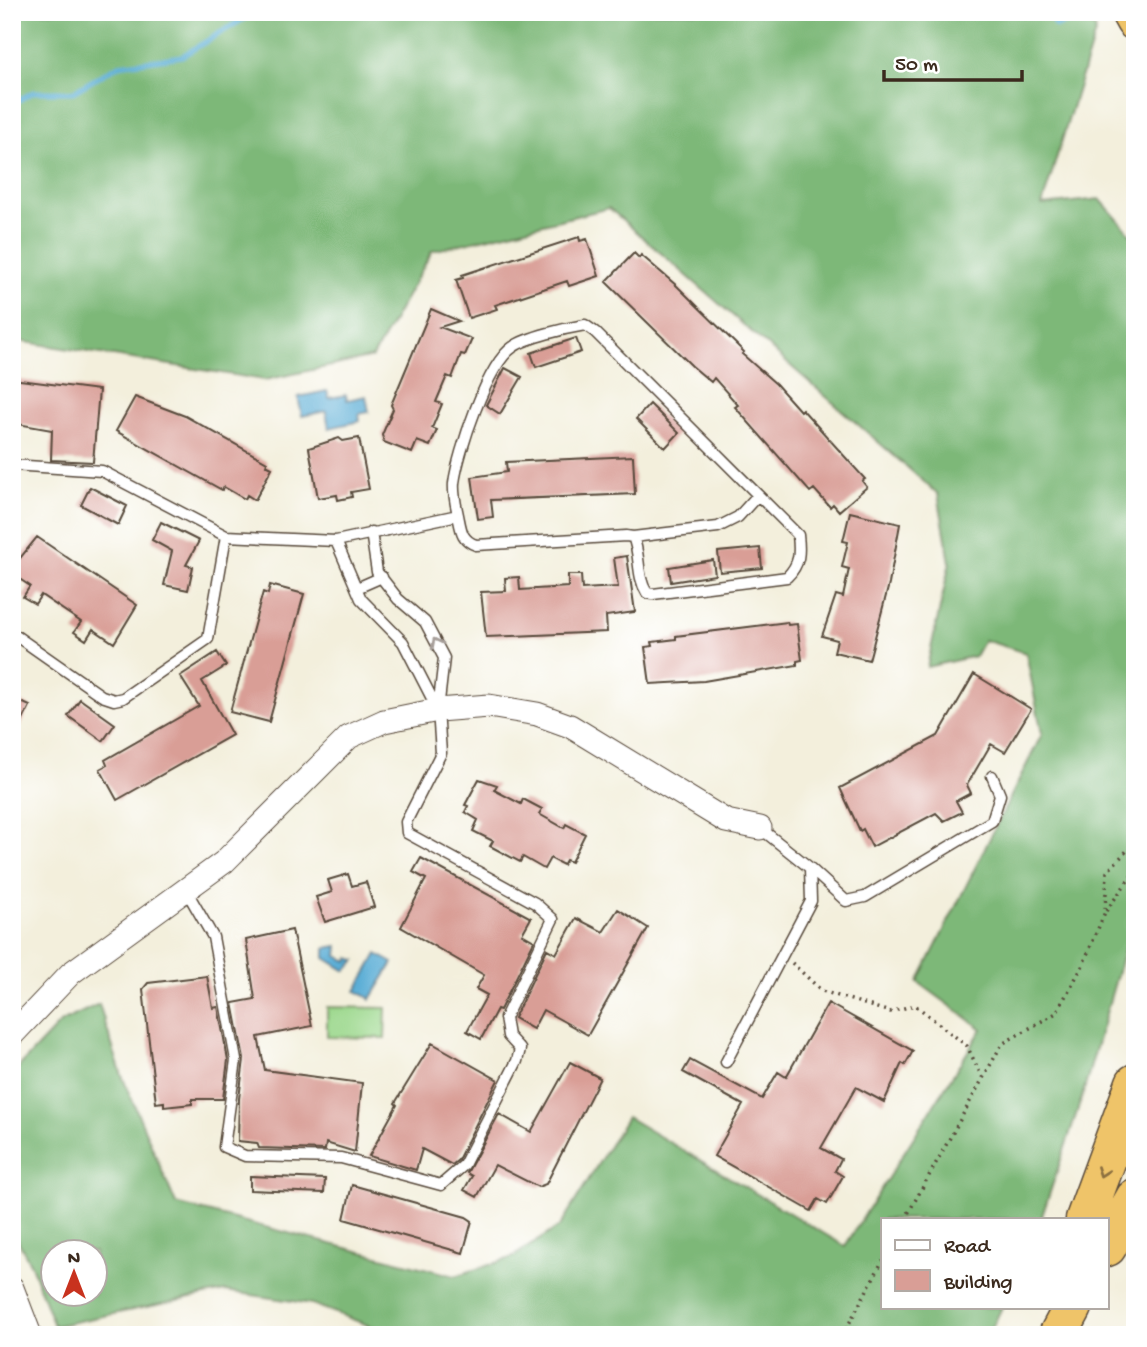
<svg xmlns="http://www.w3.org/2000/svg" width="1147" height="1347" font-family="'Gochi Hand',sans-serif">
	<rect width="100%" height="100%" fill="#fff"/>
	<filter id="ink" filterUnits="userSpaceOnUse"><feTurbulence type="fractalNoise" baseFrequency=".0143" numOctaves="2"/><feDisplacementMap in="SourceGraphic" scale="14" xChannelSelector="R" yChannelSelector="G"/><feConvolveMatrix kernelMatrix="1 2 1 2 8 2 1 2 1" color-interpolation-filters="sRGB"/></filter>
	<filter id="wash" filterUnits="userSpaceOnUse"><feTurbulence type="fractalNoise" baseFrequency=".00686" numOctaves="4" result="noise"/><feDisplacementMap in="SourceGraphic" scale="28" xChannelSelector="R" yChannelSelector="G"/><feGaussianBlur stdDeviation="1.57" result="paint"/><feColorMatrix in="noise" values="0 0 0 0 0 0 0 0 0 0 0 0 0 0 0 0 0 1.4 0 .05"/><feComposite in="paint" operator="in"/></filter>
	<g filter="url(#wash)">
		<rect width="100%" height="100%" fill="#f3efdc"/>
		<!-- green -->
		<path fill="#9cd88d" stroke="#6c8156" stroke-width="2" d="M327,1007L386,1008L385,1038L327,1037Z"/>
		<!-- forest -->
		<path fill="#7db878" stroke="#5c714b" stroke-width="2" fill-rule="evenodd" d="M12,12H1082L1096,30L1042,205L1100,199L1135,239V912L1082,1097L1041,1219H883V1307H1002L989,1335H394L312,1304L225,1291L54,1326L31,1265L12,1230V1074L61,1022L99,1004L122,1076L176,1204L455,1276L511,1258L560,1226L627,1117L845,1246L982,1029L918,982L1042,734L1026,653L984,640L975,656L927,667L950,562L938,494L609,208L432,251L373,357L265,380L12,340ZM52,1252H94V1294H52Z"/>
		<!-- water -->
		<path fill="#5baed6" stroke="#4b6c7a" stroke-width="2" d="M327,391L329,398L346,395L347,400L366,396L369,412L359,414L360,421L329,428L326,411L302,416L298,397Z
			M338,946L337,956L348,961L349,958L356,960L346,971L325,958V948Z
			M377,954L393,963L371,999L356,991Z"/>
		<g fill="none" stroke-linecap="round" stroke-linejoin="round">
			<!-- stream -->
			<path stroke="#5baed6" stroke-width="5" d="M1046,12L1056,26L1075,20
				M12,104L33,92H73L119,65L182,56L255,12"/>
		</g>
		<g id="blocks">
			<!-- building -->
			<path fill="#d99e96" d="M579,237L580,241L587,239L599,276L569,286L567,281L495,305L497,309L469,318L456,280L463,278L462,275Z
				M634,253L639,258L641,255L677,286L744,352L742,354L776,384L800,411L802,409L865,479L862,481L867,487L839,511L833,504L830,507L814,489L810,492L735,407L738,405L714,378L711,382L692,366L606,282Z
				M431,309L459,321L440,327L472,339L465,355L461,354L452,378L447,376L436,402L442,404L432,428L437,430L430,446L417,441L412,453L384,442L382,435L393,409L391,405Z
				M576,338L581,352L536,367L531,353Z
				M505,368L522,377L500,414L486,405Z
				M12,379L99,390L93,462L51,460L52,430L12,423Z
				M135,397L185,416L267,462L266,465L272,468L255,500L247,495L245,499L224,487L222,490L116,431Z
				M650,404L679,433L665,448L636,419Z
				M339,438L343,441L359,438L369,489L351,492L352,497L338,500L337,495L318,498L309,448Z
				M633,456L635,494L491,500L493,517L478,519L472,477L507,472L506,462Z
				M90,487L127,506L118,525L81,505Z
				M850,512L900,524L889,584L869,660L834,652L837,640L822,636L836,595L843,597L849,569L842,567L848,542L843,541Z
				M161,522L199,541L186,565L193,567L188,590L164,585L172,551L152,540Z
				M37,537L137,605L114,643L93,629L86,640L74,632L81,622L41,595L35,604L23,597L30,586L12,574V568Z
				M760,548L762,568L720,572L718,552Z
				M627,556L635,612L606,616L607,632L486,637L481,592L506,591L505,578L519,577L520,590L568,587V575H581L582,589L618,587L614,558Z
				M713,560L715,575L671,582L669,567Z
				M270,585L304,594L269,722L230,712L263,592L268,594Z
				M787,622L788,625L797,624L802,660L797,661V665L704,681L650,684L645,647L653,646L652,642L676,639V636Z
				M217,652L226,666L202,681L232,735L117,800L100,769L107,765L105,760L199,706L180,676Z
				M974,674L1031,709L1005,752L991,744L967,785L971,793L956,801L962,812L944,821L936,813L872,847L863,829L860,831L840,788L938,736Z
				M12,698L30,706L12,742Z
				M80,699L115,724L103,741L68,716Z
				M479,779L497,785L494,790L521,804L523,799L542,809L539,814L564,828L566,824L585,834L571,862L566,860L563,865L550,858L544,869L523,857L520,862L490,846L493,841L473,831L478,820L465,812L468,806L465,805Z
				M421,858L531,918L522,934L534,941L500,1010L497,1009L481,1039L467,1031L487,995L476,989L484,975L401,927L426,879L413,872Z
				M348,874L352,886L366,882L374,907L325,922L316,897L332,892L328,880Z
				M618,909L648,928L588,1035L543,1010L533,1029L514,1018L547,949L556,954L576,918L603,932Z
				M292,930L312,1026L258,1037L265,1070L362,1083L355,1152L326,1143L325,1150L259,1148L257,1143L238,1141L239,1099L244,1059L233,1003L255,999L246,940Z
				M207,976L213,1008L218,1007L228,1060L223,1099H192V1104L164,1107V1102L156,1103L143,989L148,983Z
				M828,1003L913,1051L905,1065L902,1063L884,1102L856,1087L821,1148L841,1159L835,1171L843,1176L827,1204L818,1199L811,1211L714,1156L743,1105L683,1072L690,1060L762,1099L778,1072L786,1077Z
				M432,1043L498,1080L458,1160L452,1165L422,1149L416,1170L369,1156L397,1105L395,1103Z
				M570,1062L600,1078L546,1184L538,1187L495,1165L477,1197L464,1190L472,1176L467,1173L499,1114L531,1132Z
				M250,1176L325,1179L324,1193L250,1190Z
				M352,1185L466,1217L472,1221L463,1253L344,1219Z"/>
		</g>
	</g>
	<g filter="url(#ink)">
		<use href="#blocks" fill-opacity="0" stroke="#57483a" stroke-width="2"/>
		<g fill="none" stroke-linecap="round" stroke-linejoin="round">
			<defs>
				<path id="lane" d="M12,465L102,471L226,536L336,541L458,515C461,529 461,540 476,545L626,536L633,537C641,555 636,576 647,593L653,594L787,577C800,564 800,553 798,535L595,332L585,325C567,328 527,337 513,347C487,364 458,453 454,483C453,494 456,505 458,515
					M633,537L718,527L738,517L758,495
					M336,541L361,599L403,642L438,710
					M357,588L382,577
					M12,633L102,696L114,700L123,698L208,639L226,536
					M810,868L846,901L865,897L992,821L1000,795L992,776
					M186,890L213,937L236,1060L224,1147L245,1156L341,1158L441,1185L464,1165L517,1061L520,1049L508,1036L505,1018L553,919L535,903L407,833L406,822L441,753L438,710L444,658L425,622L398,599L377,572L371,532
					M726,1062L811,901L810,868L760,828"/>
				<path id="street" d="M12,1035L71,973L224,862L349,737L384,721L438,710L489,706L537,714L570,726L726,821L760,828
					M12,1288L30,1335"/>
				<path id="highway" d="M1130,12L1135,21
					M1085,1219L1135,1083
					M1107,1247L1135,1198
					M1058,1335L1073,1307"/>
			</defs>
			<!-- lane casing -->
			<use href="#lane" stroke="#57483a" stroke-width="13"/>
			<!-- street casing -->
			<use href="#street" stroke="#57483a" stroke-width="25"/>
			<!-- highway casing -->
			<use href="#highway" stroke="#57483a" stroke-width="41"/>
			<!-- path -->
			<path stroke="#57483a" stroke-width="3.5" stroke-dasharray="2 5" stroke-linecap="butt" d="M1106,911L1132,875L1135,859
				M792,963L822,991L890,1012L915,1005L967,1046L982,1077
				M905,1219L1002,1044L1056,1013L1082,967L1105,912L1107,872L1135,842
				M843,1335L883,1260"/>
			<!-- lane -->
			<use href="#lane" stroke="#fff" stroke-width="10"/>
			<!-- street -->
			<use href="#street" stroke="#fff" stroke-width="23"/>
			<!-- highway -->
			<use href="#highway" stroke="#efc469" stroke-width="38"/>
		</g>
		<!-- one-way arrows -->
		<defs><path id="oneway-chevron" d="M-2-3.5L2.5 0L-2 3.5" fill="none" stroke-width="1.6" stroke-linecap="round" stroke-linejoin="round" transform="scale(1.75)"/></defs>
		<use stroke="#a79f9a" href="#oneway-chevron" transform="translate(436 643) rotate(-117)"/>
		<use stroke="#8c6f40" href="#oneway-chevron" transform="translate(1102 1172) rotate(110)"/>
	</g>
	<!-- margin -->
	<rect width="1147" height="1347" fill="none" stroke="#fff" stroke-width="42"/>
	<!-- legend -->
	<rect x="881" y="1218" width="228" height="91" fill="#ffffff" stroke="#b1aaa5" stroke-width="2"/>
	<rect x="895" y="1240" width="35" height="10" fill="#ffffff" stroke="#b1aaa5" stroke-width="2"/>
	<text x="944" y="1252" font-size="21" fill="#3b2a1e">Road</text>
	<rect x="895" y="1270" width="35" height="21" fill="#d99e96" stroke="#b1aaa5" stroke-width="2"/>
	<text x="944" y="1288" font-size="21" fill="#3b2a1e">Building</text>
	<!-- north arrow -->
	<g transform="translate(74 1273)"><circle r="33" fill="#ffffff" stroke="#b1aaa5" stroke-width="2"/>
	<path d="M0-5L12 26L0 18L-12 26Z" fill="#c8321e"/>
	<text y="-10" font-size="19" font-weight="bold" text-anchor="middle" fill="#3b2a1e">N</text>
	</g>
	<!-- scale -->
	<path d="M884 70v10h138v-10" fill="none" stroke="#3b2a1e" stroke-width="3.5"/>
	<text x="895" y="70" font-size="21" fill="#3b2a1e" stroke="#ffffff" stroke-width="5" paint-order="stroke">50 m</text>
</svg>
